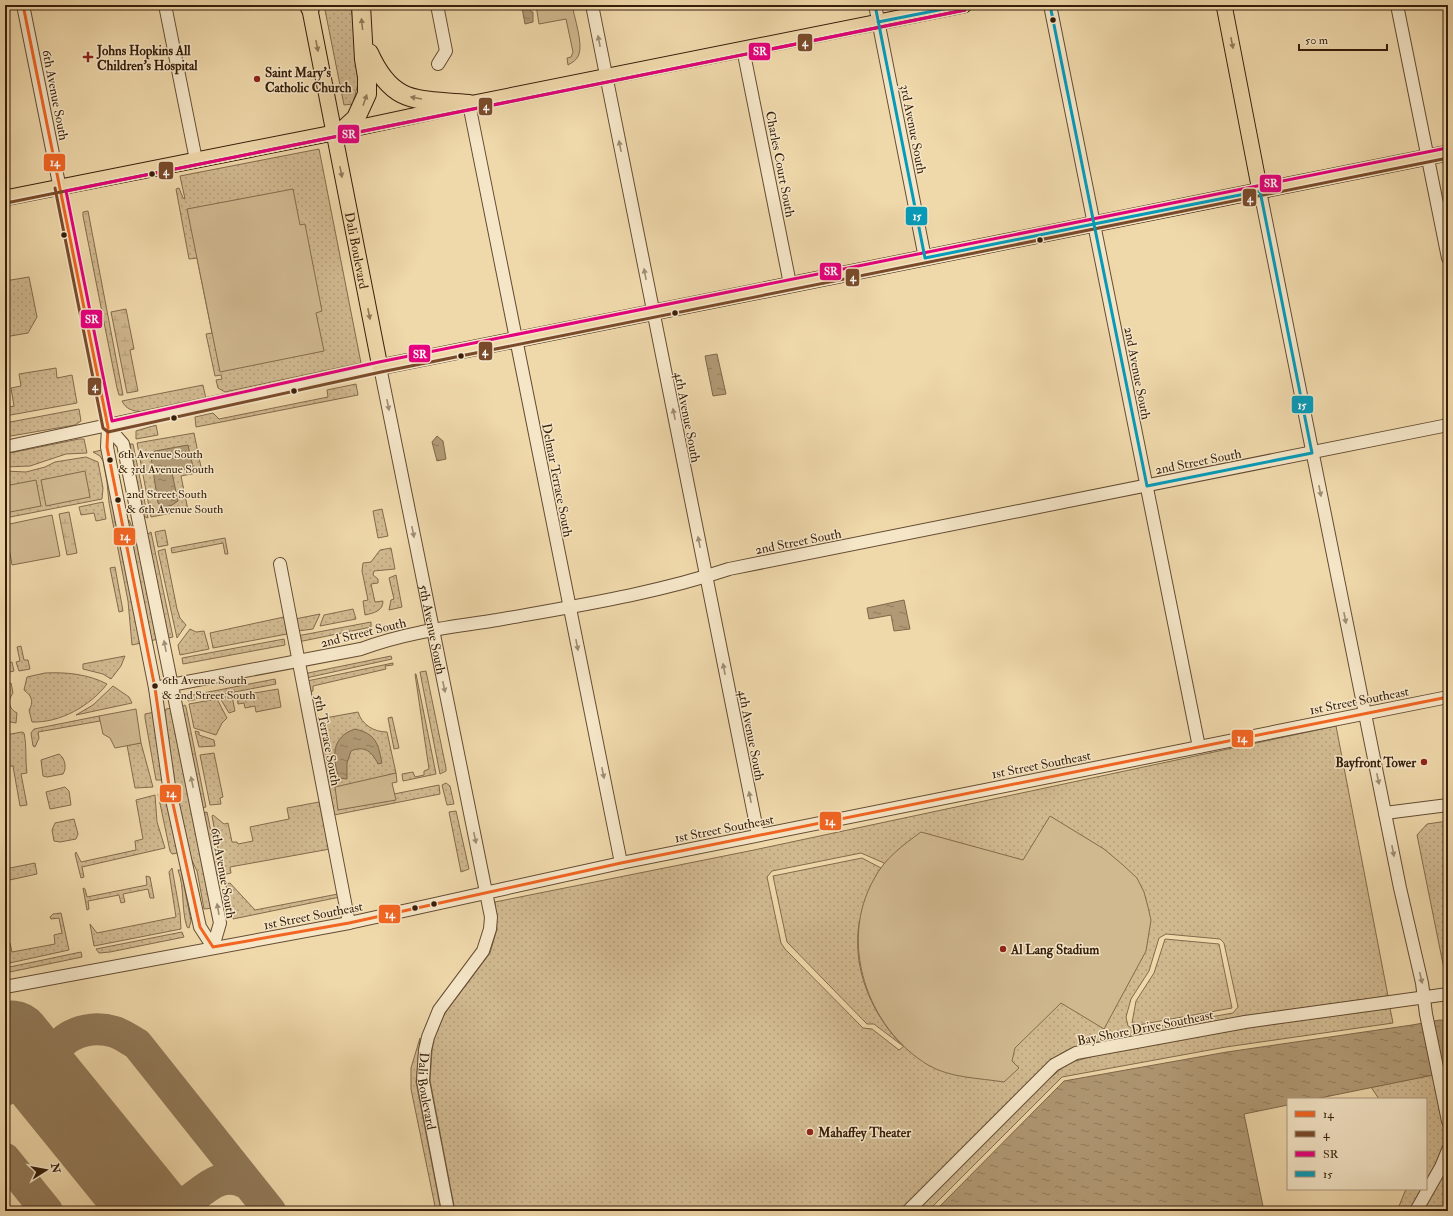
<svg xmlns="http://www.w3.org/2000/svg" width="1453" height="1216" font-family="'IM FELL Double Pica',serif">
	<defs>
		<pattern id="grass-dots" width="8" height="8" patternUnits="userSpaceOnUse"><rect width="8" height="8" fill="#d0b88f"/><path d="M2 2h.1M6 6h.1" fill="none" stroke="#b39e7a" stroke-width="1.8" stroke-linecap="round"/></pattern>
		<pattern id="wetland-marsh" width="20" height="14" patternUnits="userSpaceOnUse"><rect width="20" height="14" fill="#d0b88f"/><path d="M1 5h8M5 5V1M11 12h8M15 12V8" fill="none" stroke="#b39e7a"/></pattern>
		<pattern id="water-ripples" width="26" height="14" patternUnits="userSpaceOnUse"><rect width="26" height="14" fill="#b09974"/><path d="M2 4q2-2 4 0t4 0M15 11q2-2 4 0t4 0" fill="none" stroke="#907c5d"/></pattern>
	</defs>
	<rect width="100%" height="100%" fill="#efd8aa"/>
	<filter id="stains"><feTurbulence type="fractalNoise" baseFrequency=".005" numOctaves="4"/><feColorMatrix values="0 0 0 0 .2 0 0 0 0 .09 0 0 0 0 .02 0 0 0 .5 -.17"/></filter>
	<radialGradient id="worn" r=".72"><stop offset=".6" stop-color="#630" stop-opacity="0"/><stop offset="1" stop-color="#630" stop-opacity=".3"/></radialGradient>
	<!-- grass -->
	<path fill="url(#grass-dots)" stroke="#836b4c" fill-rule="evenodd" d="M324,5H351L357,54L363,74L358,83L353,104L344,105Z
		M319,149L361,363L225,392L218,388L216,380L222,379L221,375L215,376L206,334L212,333L197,258L189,259L176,189L179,188L183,198L185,199L180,176Z
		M88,211L123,395H119L117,388L83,216V212Z
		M29,277L37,317L28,333L5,337V281Z
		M56,368L57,378L72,375L77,403L5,416V408L14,406L11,388L21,386L19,374Z
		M356,384L358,395L196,427L195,417L213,413L219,419L328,397L327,390Z
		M203,385L206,399L140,412C131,410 126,409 122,401Z
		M79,409L81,421L75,425L5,437V423Z
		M156,425L158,435L136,439V431Z
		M194,433L202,472L181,476L188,510L151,517L137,443Z
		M79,439H84L87,453L66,454L30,466L5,467V454Z
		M130,444H133L148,518L143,516Z
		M102,450L141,643L132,645L128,601L109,503L107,482L103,461L100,456L93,452Z
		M86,457L98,462L103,488L102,499L5,518V471L26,472L45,467L55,462Z
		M103,502L106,519L96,521L94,513L81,515L79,507Z
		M382,509L388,536L378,538L373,511Z
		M129,520L140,546L158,639L150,641L126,521Z
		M165,530L168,545L158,547L155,532Z
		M151,532L173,637L168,638L146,535Z
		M225,538L228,554H225L223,543L172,553L171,548Z
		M391,548L395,569L374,571L373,575L378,579V583L371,584L375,602L383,601C383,611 374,613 365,615L363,601L368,600L362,571L363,563L371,562L380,550Z
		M165,549L177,609L180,618L186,625L177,638L158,551Z
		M115,567L123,611L119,612L110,568Z
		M396,575L402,607L389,610L391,600L394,599L389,578Z
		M353,609L356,619L320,626L324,615Z
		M320,614L313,629L298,631L295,619Z
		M284,617L287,634L213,648L210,633Z
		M371,622V627L298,642L297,636Z
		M190,629L196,632L204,631L209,649L180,655L178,645Z
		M284,639L285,645L183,664L182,658Z
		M5,645L8,663L12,662L14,671L5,673Z
		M21,646L24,660H28L30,669L19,671L16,662L20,661L17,647Z
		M125,656L121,666L111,679L103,674L83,669V664Z
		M391,656L392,659L306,678L308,673Z
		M393,663V665L385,666L386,669L313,686V691L309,692L307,681Z
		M426,671L446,768V771L440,774L420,672Z
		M45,673C66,672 88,674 107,684C90,706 60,723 32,722L29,710C34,702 32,696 24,690L27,677Z
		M415,674H416L436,774L403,781L402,774L413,772L415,777L424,775V771L429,769Z
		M275,679L276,684L188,701V698L193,695Z
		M11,683L13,693C7,701 9,709 17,713L16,723L5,721V686Z
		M113,686L129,697L132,703L76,715L93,705Z
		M278,689L281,707L256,712L255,706L245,708L244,703L238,704L237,696Z
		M232,696L235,711L229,713L220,698Z
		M217,699L227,718L222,723L216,735L194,728L189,704Z
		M185,705L186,707L206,807L201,808L181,707Z
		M173,708L213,908L204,909L197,871L186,848L169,758L165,712L166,709Z
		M155,712L163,780H156L145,718V714Z
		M358,712C362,725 374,732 387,732L396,773L382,777L395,800L394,794L439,785L440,794L334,815L314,720Z
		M99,716L100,721L38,732L39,738L35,747L33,746L31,733L34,729Z
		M392,717L399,748L394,749L388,718Z
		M1336,726L1388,996L1244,1016L1087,1044L1062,1053L1040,1070L899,1211H729L720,1208L715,1211H455L430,1080L432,1051L434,1038L445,1013L490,953L497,929L495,902L754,850ZM861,853L884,863L886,870L908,1043L899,1050L872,1029L863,1028L785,949L781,943L767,877L772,871ZM1166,934L1220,939L1224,943L1238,1007L1233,1013L1137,1030L1128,1026L1126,1017L1131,999L1149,971L1159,938Z
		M195,731L199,732V735L214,740L215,746L199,747Z
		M22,732L24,733C27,747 25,759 27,773L21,774L27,805L20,806L13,766H9L7,755H5V735Z
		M141,743L153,787L135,788L127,745Z
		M214,753L223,797L220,798L221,804L210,805L200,755Z
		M59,754C65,758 67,768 63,774L47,777L43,776L41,760Z
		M446,783L450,786L454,804L447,805L442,785Z
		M65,787L69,791L71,805L50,809L46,792Z
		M161,793L166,794L178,853L172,854L170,851L158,794Z
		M155,795L157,822L165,848L82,867L84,877L81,878L75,854L76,852L81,862L136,850L135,841L143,839L136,800Z
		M319,802L330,849L230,867L231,873L223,875L212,816L213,815L224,824L228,823L232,842H237L238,844L253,841L250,827L289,819L287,808Z
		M456,811L469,869L461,872L449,812Z
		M207,812L220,876L216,874L202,813Z
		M74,819L78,834L76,839L60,842L54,841L52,830L55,823Z
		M1448,821V975L1444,969L1417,835L1427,824Z
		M862,858L881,868C874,878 870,889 867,901C864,908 861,916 859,924C852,969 872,1015 903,1046L874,1024H867L787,942L773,876Z
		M35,863L37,874L5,881V869Z
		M172,868L180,913L181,929L94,946L90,924L97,933L176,917L169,872Z
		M178,870H181L191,921L189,928L187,927C181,909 185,889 178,870Z
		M146,876L150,877L154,898H150L148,889L123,894L125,902L121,903L119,895L88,901L89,909L87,910L83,888L85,889L87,897L147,885Z
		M230,883L255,910L338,894L340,897L233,919L226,886V884Z
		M61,913L69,950L5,964V943H10L12,952L55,944L54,935L62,933L59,918L51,919L50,917L53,914Z
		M182,932L184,937L110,952L99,953L96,949Z
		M1165,939L1219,944L1232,1008L1138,1025L1132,1023L1136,1001L1154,973Z
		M81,952L82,957L5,973V968Z
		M1390,1008L1393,1023L1226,1047L1062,1077L928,1211H917L1050,1078L1068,1063L1105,1053L1246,1028Z
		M420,1038L416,1082L441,1211H436L411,1089V1068Z
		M1448,1072V1211H1397L1406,1189H1426V1099H1379L1371,1087Z"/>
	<!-- wetland -->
	<path fill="url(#wetland-marsh)" stroke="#836b4c" d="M126,309L134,349L130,350L138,391L127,393L111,312Z
		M69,512L77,553L67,555L59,514Z"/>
	<!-- garden -->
	<path fill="#d0b88f" stroke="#836b4c" d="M536,5H572C574,16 583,43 579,54C577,60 573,62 568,65L567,58L571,57L573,52L566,19L539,24Z
		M293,189L300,225L305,224L322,311L316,313L324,351L220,372L187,209Z
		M85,471L90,497L46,506L41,480Z
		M36,480L41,506L5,513V486Z
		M52,515L60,556L12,565L5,525Z
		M136,709L141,743L115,748L110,738L103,734L99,716Z
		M396,773L397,782L392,783L396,800L338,810L335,787Z
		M1050,816L1104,849L1123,865L1137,878L1144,892L1148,907L1151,920L1146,951L1104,1029L1061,1003L1015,1048L1012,1061L1019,1068L1004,1082C979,1078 950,1078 928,1065C867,1028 838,942 874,879C884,859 903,845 921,832L1023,860Z"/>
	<!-- water -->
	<path fill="url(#water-ripples)" stroke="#7f684a" d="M530,6L531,12H533V22L525,24L522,8Z
		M717,354L726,394L713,396L705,356Z
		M437,436L443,441L446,459L437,461L432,442Z
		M188,445L193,467L172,473L178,501L172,505L164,507L158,503L151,457L155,451Z
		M904,600L910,629L894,631L891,615L869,619L867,608Z
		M355,729C376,734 378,743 382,763L378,764C372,752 365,745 351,751L347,763V779L339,778C332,757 331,737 355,729Z
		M1440,1020L1448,1021V1072L1315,1099H1288V1105L1244,1114L1264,1211H935L1064,1081L1227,1052L1412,1025Z"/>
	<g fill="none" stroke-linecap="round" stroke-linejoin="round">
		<!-- taxiway -->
		<path stroke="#927b5a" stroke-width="32" d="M5,1090C24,1075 28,1075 49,1085
			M55,1093C35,1051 74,1020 115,1032C123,1035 130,1040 137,1044L270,1211
			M5,1159L47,1211
			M190,1200C208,1186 223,1171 246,1183
			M144,1203L162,1208L190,1200L182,1211"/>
		<!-- runway -->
		<path stroke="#927b5a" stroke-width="79" d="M12,1040L151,1211"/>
		<defs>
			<g id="minor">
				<path d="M23,5L108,427L107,447L155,688L169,786L200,927L213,947"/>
				<path d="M165,5L196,160"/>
				<path d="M437,5L446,51L438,64"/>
				<path d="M592,5L758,835"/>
				<path d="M875,5L925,258"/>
				<path d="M1050,5L1199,747"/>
				<path d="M1397,5L1448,258"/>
				<path d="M743,49L790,284"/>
				<path d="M469,104L621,863"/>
				<path d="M1260,191L1400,888L1422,983L1426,1014L1448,1121"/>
				<path d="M108,427L123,444L220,923L213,947"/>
				<path id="s1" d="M5,447L380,367L491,917L490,929L483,951L439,1010L428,1037L425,1050L423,1081L448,1211"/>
				<path d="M280,564L349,923"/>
				<path d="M155,688L361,649C406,632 451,627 497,620C575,606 654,594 729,569L1448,425"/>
				<path d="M1385,813L1448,805"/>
				<path d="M5,987L349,923L621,863L1448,697"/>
				<path d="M908,1211L1054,1065L1076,1053L1245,1022L1448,994"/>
				<path d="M1416,1211L1441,1167L1448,1150"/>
			</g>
			<g id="major">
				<path id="s2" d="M309,5L380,367L1448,153"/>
				<path d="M1224,5L1260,191"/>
				<path d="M5,198L333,133L469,104L964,5"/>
			</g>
			<path id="highway" d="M310,5V8
				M369,53C393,106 417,99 469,104
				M342,131L356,118L367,94V77L364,59L361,5"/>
		</defs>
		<!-- minor casing -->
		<use href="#minor" stroke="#644c32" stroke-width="14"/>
		<!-- major casing -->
		<use href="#major" stroke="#361e0a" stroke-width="17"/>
		<!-- highway casing -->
		<use href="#highway" stroke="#361e0a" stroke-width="20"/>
		<!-- minor -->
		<use href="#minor" stroke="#f5e6c8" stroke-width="12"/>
		<!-- major -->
		<use href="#major" stroke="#efd8aa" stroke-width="15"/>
		<!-- highway -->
		<use href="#highway" stroke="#efd8aa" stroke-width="18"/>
		<defs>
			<path id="bus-1" d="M23,5L108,427L107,447L155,688L169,786L200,927L213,947
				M213,947L349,923L621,863L1448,697"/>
			<path id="bus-2" d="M55,188L103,428L108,432L381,372L1448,158
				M6,203L965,10"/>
			<path id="bus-3" d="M965,10L66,191L112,421L379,362L1447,148"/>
			<path id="bus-4" d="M875,5L925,258L1094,224
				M1050,5L1094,224
				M878,22L964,5
				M1260,191L1312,453L1147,486L1094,224Z"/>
		</defs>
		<!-- bus-1 casing -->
		<use href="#bus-1" stroke="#f5e6c8" stroke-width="6"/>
		<!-- bus-2 casing -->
		<use href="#bus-2" stroke="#f5e6c8" stroke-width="6"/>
		<!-- bus-3 casing -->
		<use href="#bus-3" stroke="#f5e6c8" stroke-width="6"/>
		<!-- bus-4 casing -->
		<use href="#bus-4" stroke="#f5e6c8" stroke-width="6"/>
		<!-- bus-1 -->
		<use href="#bus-1" stroke="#f26522" stroke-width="3"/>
		<!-- bus-2 -->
		<use href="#bus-2" stroke="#7a4b2a" stroke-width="3"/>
		<!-- bus-3 -->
		<use href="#bus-3" stroke="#e5007d" stroke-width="3"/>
		<!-- bus-4 -->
		<use href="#bus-4" stroke="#059bba" stroke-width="3"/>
	</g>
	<!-- one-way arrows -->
	<defs><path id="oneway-solid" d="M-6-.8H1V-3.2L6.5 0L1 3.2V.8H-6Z"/></defs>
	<g fill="#927b5a">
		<use href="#oneway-solid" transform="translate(362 24) rotate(-96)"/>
		<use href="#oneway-solid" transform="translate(1232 43) rotate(79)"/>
		<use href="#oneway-solid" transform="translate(317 46) rotate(79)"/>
		<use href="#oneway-solid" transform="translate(416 98) rotate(-170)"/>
		<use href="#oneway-solid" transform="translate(365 100) rotate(-71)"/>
		<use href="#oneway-solid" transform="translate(341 172) rotate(79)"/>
		<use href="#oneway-solid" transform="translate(369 314) rotate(79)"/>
	</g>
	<g fill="#9f8c72">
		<use href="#oneway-solid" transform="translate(599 41) rotate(-101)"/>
		<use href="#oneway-solid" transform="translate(620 146) rotate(-101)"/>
		<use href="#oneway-solid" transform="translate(645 274) rotate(-101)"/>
		<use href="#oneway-solid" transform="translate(388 405) rotate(79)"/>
		<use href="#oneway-solid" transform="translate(674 414) rotate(-101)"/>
		<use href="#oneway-solid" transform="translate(1320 491) rotate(79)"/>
		<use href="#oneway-solid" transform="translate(413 532) rotate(79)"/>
		<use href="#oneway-solid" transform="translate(699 542) rotate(-101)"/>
		<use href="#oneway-solid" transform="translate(1345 618) rotate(79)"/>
		<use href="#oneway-solid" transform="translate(577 645) rotate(79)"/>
		<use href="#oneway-solid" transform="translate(165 646) rotate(-101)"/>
		<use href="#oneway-solid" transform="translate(724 669) rotate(-101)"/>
		<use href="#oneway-solid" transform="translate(444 687) rotate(78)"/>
		<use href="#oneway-solid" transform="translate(603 773) rotate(79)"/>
		<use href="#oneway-solid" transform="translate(1378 779) rotate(78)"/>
		<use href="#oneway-solid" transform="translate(192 782) rotate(-102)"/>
		<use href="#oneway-solid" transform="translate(750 797) rotate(-101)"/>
		<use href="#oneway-solid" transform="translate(475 838) rotate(78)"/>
		<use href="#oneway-solid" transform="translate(1393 851) rotate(79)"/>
		<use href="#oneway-solid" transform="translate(218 909) rotate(-100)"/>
		<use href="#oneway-solid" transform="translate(1421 978) rotate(77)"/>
	</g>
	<!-- markers -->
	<g fill="#361e0a" stroke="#f5e6c8" stroke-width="1.5">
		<circle cx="1053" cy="20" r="3.5"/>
		<circle cx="152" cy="174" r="3.5"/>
		<circle cx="64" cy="235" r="3.5"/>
		<circle cx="1040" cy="240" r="3.5"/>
		<circle cx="675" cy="313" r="3.5"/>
		<circle cx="461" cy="356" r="3.5"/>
		<circle cx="294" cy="391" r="3.5"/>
		<circle cx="174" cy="418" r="3.5"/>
		<circle cx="110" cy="460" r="3.5"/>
		<circle cx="118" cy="500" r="3.5"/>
		<circle cx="155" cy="686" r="3.5"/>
		<circle cx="434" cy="904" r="3.5"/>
		<circle cx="415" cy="908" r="3.5"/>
	</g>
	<g fill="#8f2418" stroke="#f5e6c8" stroke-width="1.5">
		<path d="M86 51h4v4h4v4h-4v4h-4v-4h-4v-4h4z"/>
		<circle cx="257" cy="79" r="4"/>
		<circle cx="1424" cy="762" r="4"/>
		<circle cx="1003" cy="949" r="4"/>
		<circle cx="810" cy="1132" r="4"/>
	</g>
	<g text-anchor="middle" stroke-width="3" stroke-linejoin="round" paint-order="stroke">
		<!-- bus labels -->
		<g font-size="12" fill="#361e0a" stroke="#f5e6c8" text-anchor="start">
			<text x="118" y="458">6th Avenue South<tspan x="118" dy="15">&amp; 3rd Avenue South</tspan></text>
			<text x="126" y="498">2nd Street South<tspan x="126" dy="15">&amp; 6th Avenue South</tspan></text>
			<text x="162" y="684">6th Avenue South<tspan x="162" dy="15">&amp; 2nd Street South</tspan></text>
		</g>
		<!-- poi labels -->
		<g font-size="13" font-weight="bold" fill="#361e0a" stroke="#f5e6c8" text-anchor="start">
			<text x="97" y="55">Johns Hopkins All<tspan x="97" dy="15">Children's Hospital</tspan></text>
			<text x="265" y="77">Saint Mary's<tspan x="265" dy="15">Catholic Church</tspan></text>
			<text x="1416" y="767" text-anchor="end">Bayfront Tower</text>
			<text x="1011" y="954">Al Lang Stadium</text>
			<text x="818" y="1137">Mahaffey Theater</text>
		</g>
		<!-- street labels -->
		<g font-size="13" fill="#361e0a" stroke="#f5e6c8">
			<text transform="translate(56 95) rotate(79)" y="5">6th Avenue South</text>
			<text transform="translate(914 129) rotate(79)" y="5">3rd Avenue South</text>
			<text transform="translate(781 164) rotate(79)" y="5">Charles Court South</text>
			<text dy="5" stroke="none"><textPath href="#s2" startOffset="250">Dali Boulevard</textPath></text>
			<text transform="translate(1138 373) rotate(79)" y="5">2nd Avenue South</text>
			<text transform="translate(688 417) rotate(79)" y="5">4th Avenue South</text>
			<text transform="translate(1198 461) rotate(-11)" y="5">2nd Street South</text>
			<text transform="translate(558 480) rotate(79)" y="5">Delmar Terrace South</text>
			<text transform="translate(798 541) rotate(-11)" y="5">2nd Street South</text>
			<text dy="5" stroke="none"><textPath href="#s1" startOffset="651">5th Avenue South</textPath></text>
			<text transform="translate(363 632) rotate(-14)" y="5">2nd Street South</text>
			<text transform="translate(1359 700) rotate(-11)" y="5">1st Street Southeast</text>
			<text transform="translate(752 735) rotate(79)" y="5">4th Avenue South</text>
			<text transform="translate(328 740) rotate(79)" y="5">5th Terrace South</text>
			<text transform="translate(1041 764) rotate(-11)" y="5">1st Street Southeast</text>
			<text transform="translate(724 828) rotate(-11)" y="5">1st Street Southeast</text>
			<text transform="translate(224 873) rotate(80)" y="5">6th Avenue South</text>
			<text transform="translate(313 915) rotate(-11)" y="5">1st Street Southeast</text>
			<text transform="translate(1145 1027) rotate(-11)" y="5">Bay Shore Drive Southeast</text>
			<text dy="5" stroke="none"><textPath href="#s1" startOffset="1137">Dali Boulevard</textPath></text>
		</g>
	</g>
	<g stroke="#f5e6c8" stroke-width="1.5">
		<rect x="797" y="33" width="16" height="19" rx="4" fill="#7a4b2a"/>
		<rect x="748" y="42" width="23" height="19" rx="4" fill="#e5007d"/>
		<rect x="478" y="97" width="15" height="19" rx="4" fill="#7a4b2a"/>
		<rect x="337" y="124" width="23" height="20" rx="4" fill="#e5007d"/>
		<rect x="43" y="153" width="23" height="19" rx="4" fill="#f26522"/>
		<rect x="158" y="161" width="16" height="19" rx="4" fill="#7a4b2a"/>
		<rect x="1259" y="174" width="23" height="19" rx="4" fill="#e5007d"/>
		<rect x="1242" y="188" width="15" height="19" rx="4" fill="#7a4b2a"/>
		<rect x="905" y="206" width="23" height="20" rx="4" fill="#059bba"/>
		<rect x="819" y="262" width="23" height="19" rx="4" fill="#e5007d"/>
		<rect x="845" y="268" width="15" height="19" rx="4" fill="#7a4b2a"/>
		<rect x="80" y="309" width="23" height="20" rx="4" fill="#e5007d"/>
		<rect x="478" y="341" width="15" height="20" rx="4" fill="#7a4b2a"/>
		<rect x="408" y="344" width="23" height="19" rx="4" fill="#e5007d"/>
		<rect x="87" y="377" width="15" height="19" rx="4" fill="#7a4b2a"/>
		<rect x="1291" y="395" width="23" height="19" rx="4" fill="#059bba"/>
		<rect x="113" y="527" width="23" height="19" rx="4" fill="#f26522"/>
		<rect x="1231" y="729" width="23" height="19" rx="4" fill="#f26522"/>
		<rect x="159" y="784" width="23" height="19" rx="4" fill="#f26522"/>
		<rect x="819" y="811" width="23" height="20" rx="4" fill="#f26522"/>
		<rect x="378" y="904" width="23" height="20" rx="4" fill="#f26522"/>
	</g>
	<g font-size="11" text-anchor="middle" font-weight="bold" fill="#fff">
		<text x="805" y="46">4</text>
		<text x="760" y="55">SR</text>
		<text x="486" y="110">4</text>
		<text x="349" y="138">SR</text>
		<text x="55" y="166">14</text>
		<text x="166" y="175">4</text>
		<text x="1271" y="187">SR</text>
		<text x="1250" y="202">4</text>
		<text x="917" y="220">15</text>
		<text x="831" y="275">SR</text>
		<text x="853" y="281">4</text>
		<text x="92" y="323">SR</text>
		<text x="485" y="355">4</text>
		<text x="420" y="358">SR</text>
		<text x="95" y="390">4</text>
		<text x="1302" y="409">15</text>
		<text x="125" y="540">14</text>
		<text x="1242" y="742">14</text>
		<text x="171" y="797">14</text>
		<text x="830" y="825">14</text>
		<text x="390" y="918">14</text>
	</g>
	<!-- margin -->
	<rect width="1453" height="1216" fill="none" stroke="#efd8aa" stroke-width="20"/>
	<rect x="6" y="6" width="1441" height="1204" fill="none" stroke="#361e0a" stroke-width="2"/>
	<rect x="10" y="10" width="1433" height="1196" fill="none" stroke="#361e0a"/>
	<!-- legend -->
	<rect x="1287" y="1098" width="140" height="92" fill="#f5e6c8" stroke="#a9967c"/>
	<rect x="1295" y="1111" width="20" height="6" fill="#f26522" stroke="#a9967c"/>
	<text x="1323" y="1118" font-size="12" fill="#361e0a">14</text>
	<rect x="1295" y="1131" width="20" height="6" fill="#7a4b2a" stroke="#a9967c"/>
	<text x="1323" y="1138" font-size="12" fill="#361e0a">4</text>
	<rect x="1295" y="1151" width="20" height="6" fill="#e5007d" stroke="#a9967c"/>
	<text x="1323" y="1158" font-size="12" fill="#361e0a">SR</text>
	<rect x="1295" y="1171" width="20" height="6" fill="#059bba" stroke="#a9967c"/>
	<text x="1323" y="1178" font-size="12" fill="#361e0a">15</text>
	<!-- north arrow -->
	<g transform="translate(46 1170) rotate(79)" stroke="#f5e6c8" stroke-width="3" paint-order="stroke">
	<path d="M0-3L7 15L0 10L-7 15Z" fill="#361e0a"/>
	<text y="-6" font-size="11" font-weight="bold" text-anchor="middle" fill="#361e0a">N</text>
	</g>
	<!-- scale -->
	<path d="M1299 44v6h88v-6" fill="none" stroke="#361e0a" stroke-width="2"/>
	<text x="1305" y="44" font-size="12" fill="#361e0a" stroke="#f5e6c8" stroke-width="3" paint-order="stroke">50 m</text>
	<rect width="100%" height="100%" filter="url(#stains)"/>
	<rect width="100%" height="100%" fill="url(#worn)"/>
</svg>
